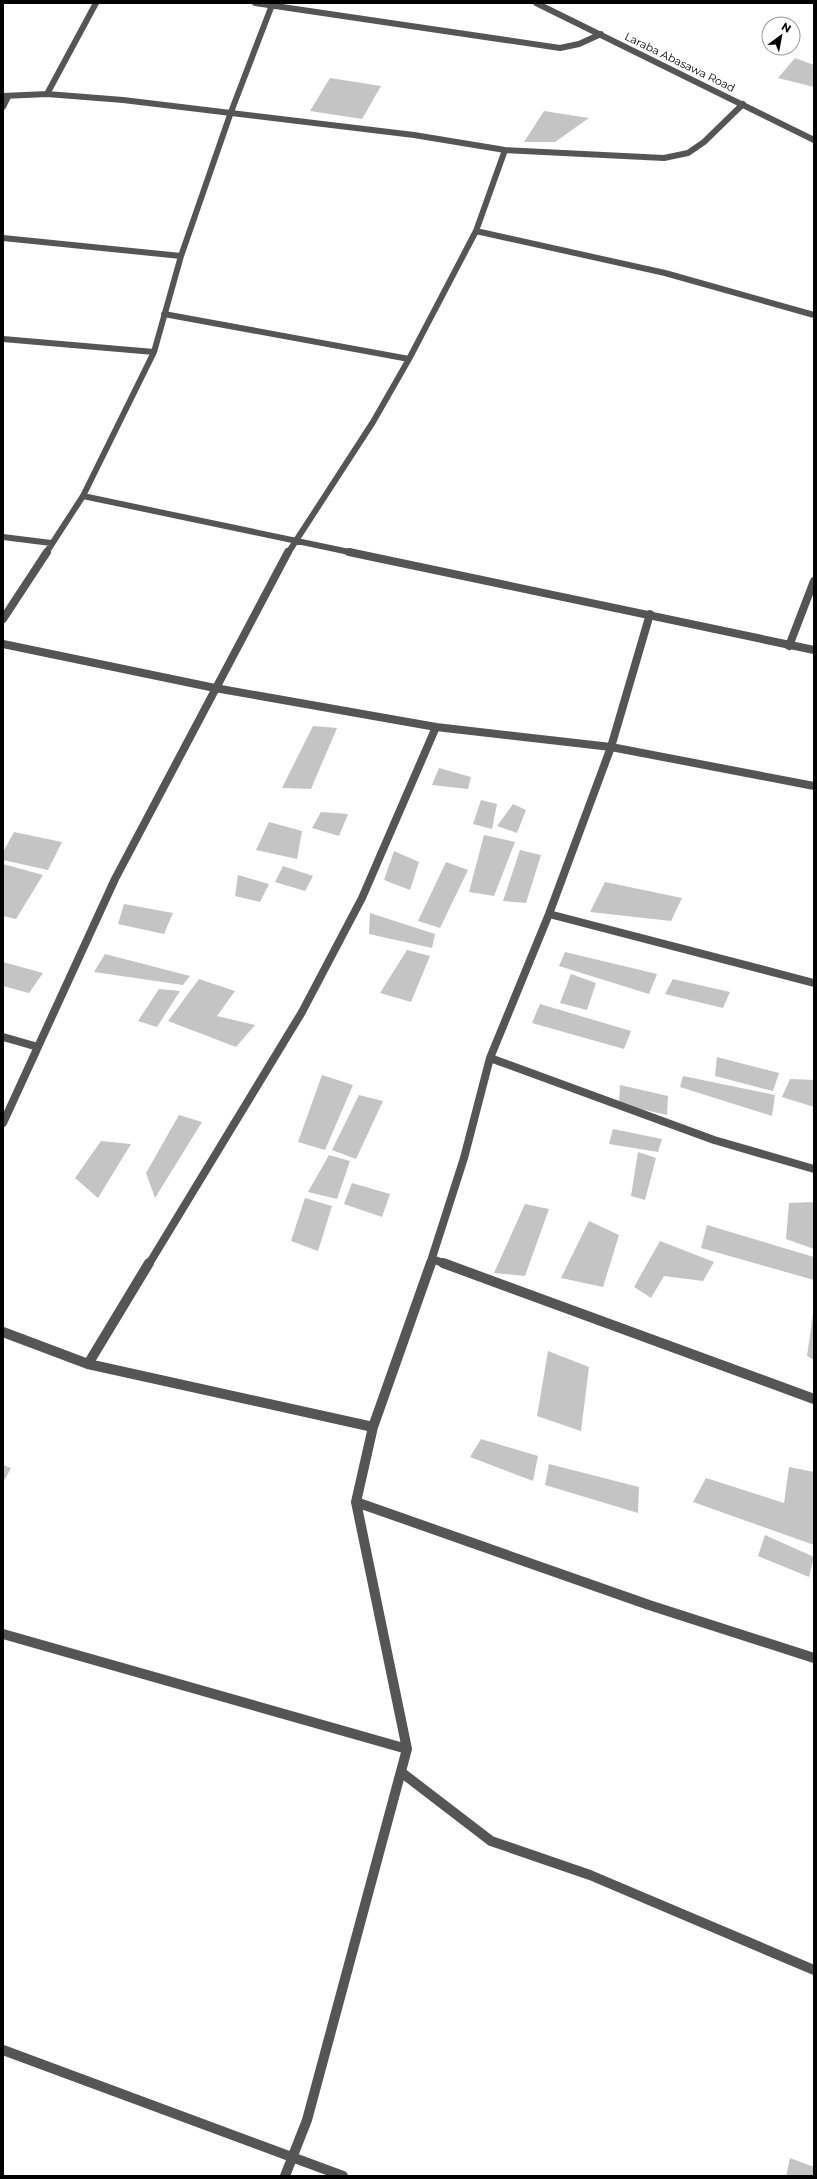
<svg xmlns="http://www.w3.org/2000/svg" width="817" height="2179" font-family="Montserrat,sans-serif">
	<rect width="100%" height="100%" fill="#fff"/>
	<!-- building -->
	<path fill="#c4c4c4" d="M795,58L814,65V87L778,78Z
		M330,78L381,86L362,119L310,111Z
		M544,111L589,118L555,142H524Z
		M313,726L337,728L311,789L282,788Z
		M439,768L471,777L468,789L432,785Z
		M481,800L497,804L492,829L473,824Z
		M513,804L526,810L517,833L497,826Z
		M321,812L348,814L339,836L312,828Z
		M269,822L302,831L297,859L256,850Z
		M14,832L62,842L48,870L3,860V852Z
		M484,835L515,842L494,896L469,892Z
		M520,850L541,855L526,903L503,901Z
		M394,851L419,862L410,890L384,880Z
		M446,862L468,870L440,928L418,921Z
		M3,864L43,875L16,919L3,916Z
		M283,866L313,876L305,891L275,882Z
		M238,875L269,884L260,902L235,896Z
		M605,882L682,898L671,921L590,912Z
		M124,904L173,913L164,934L118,924Z
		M370,913L435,934L432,948L369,934Z
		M407,950L430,956L411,1002L380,993Z
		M565,952L657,974L649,994L559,966Z
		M105,954L190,976L183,985L94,972Z
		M3,962L43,973L29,993L3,986Z
		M571,974L596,983L587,1010L560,1003Z
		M199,979L235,991L217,1016L255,1025L236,1047L168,1021Z
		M673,979L730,992L723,1008L665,994Z
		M159,989L180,991L157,1027L138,1021Z
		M540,1004L631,1031L624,1049L532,1023Z
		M717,1057L779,1073L773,1091L715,1076Z
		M322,1075L353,1085L325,1150L298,1142Z
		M683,1076L775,1095L772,1116L680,1087Z
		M790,1079L814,1080V1107L782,1097Z
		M620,1085L668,1096L667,1115L619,1104Z
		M359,1095L383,1101L356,1159L332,1150Z
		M179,1115L202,1122L155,1198L146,1173Z
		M613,1129L662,1139L658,1152L609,1144Z
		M101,1141L131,1144L98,1198L75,1178Z
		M638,1152L656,1158L645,1200L631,1196Z
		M329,1155L350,1161L337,1199L308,1192Z
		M352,1183L390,1194L382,1217L344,1204Z
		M305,1198L332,1206L318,1251L291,1241Z
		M814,1202V1249L786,1239L789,1203Z
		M525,1204L549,1209L525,1276L494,1273Z
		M589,1221L619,1235L603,1287L561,1278Z
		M707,1225L814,1257V1280L701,1248Z
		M660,1241L714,1262L703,1281L664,1276L651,1298L634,1287Z
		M813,1314H814V1360L807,1356Z
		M548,1351L589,1367L581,1431L537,1416Z
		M481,1439L538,1456L533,1481L470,1457Z
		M549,1464L639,1487L638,1513L545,1485Z
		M3,1465L11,1468L3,1483Z
		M789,1467L814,1472V1545L693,1502L706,1478L784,1503Z
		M765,1535L814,1557L809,1577L758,1556Z
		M790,2158L814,2167V2176H786Z"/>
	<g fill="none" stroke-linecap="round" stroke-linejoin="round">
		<!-- minor-far2 -->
		<path stroke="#555" stroke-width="6" d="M255,3L560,48L579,44L601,34
			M536,3L814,140
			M47,94L96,3
			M3,96L47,94L123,100L414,135L505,150L664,158L688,153L704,142L743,104
			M3,107L8,97
			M476,231L665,273L814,315
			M3,238L181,256
			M164,314L409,359
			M3,339L154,352
			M83,496L354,553
			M3,537L51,543
			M46,553L83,496L154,352L181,256L231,112L272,5
			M288,553L373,422L409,359L476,231L505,150"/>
		<!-- minor-far1 -->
		<path stroke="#555" stroke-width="8" d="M349,552L814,650
			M3,619L47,552
			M3,644L215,688L436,727L611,747L814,786
			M789,646L814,581
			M549,914L814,983
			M3,1037L38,1047
			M490,1058L714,1140L814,1169
			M3,1123L115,879L288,552
			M432,1259L446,1264
			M149,1264L302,1012L362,898L436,727
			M430,1264L464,1158L490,1058L549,914L611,747L650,614"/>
		<!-- minor -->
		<path stroke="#555" stroke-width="10" d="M443,1263L814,1399
			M3,1332L88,1364L373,1427
			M88,1364L149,1263
			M356,1502L649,1605L814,1658
			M3,1634L407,1749
			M401,1772L491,1841L590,1875L814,1970
			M3,2050L343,2176
			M285,2176L307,2120L407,1749L356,1502L373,1427L431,1263"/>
	</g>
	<g text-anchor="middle" stroke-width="4" stroke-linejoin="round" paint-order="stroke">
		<!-- far-street labels -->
		<g font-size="11" fill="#000" stroke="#fff">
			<text transform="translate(680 62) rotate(26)" y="4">Laraba Abasawa Road</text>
		</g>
	</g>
	<!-- border -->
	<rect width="817" height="2179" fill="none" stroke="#000000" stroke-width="8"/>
	<!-- north arrow -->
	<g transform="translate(781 36) rotate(32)"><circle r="19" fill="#ffffff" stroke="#999999"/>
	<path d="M0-3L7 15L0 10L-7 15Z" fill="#000000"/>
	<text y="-6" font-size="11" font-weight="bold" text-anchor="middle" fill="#000000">N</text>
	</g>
</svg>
